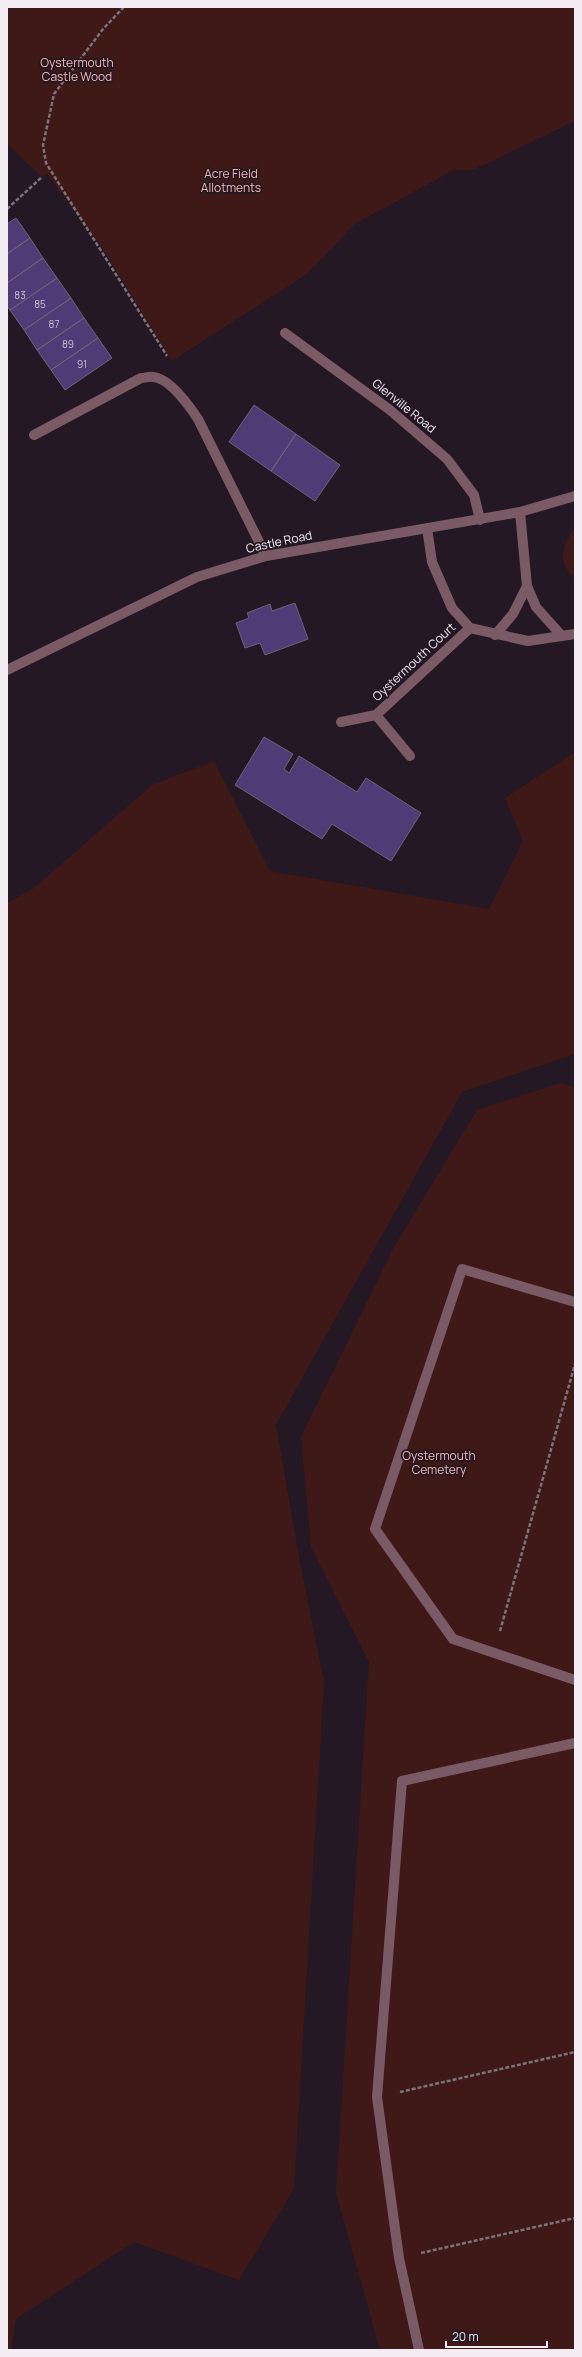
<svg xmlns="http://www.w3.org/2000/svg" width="582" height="2357" font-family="Manrope,sans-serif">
	<rect width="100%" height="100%" fill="#231823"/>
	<!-- green -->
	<path fill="#3f1917" d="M7,7H575V121L473,170H454L355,224L307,274L172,361L101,246L47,174L42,177L7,144Z
		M575,530V578C557,563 562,549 572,531Z
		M575,752V1054L462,1092L276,1425L300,1562L324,1681L294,2189L239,2280L134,2242L16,2319L11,2350H7V903L34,888L152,785L214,761L270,871L489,909L523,841L505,798Z
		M560,1083L575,1087V2350H380L336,2193L369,1662L311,1547L301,1437L394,1247L477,1110Z"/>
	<!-- building -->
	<path fill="#4f3b76" stroke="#696475" d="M16,218L30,238L7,254V224Z
		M30,238L43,258L7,283V254Z
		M43,258L57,278L10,310L7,306V283Z
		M57,278L71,298L24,330L10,310Z
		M71,298L84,318L37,350L24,330Z
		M84,318L98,338L51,370L37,350Z
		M98,338L112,358L65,390L51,370Z
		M254,405L296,434L271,471L229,442Z
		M296,434L340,465L315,501L271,471Z
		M295,603L308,639L265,655L260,643L245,648L236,623L249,618L247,613L270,604L272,611Z
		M264,737L293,754L284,769L289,773L299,756L357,792L366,778L421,813L391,861L332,824L322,839L235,785Z"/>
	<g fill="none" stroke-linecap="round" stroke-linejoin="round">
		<!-- path -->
		<path stroke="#7c727c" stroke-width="2.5" stroke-dasharray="4 2" stroke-linecap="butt" d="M124,7L103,29L54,94L43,145L46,163L167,356
			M7,209L42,177
			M500,1631L575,1364
			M400,2092L575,2052
			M421,2253L575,2218"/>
		<!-- minor -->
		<path stroke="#7a5a65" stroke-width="10" d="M285,333L390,410L447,459L474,495L480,520
			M34,435L141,378C145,378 150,376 153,377C170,378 190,407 198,419L266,556
			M520,512L527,586L536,607L561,635
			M427,528L432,562L452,608L470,628L528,641L575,634
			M495,635L513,614L527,586
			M7,670L197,577L266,556L520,512L575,496
			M376,715L410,756
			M341,722L376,715L470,628
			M575,1302L462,1269L375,1529L453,1639L575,1680
			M419,2350L399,2258L377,2097L402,1781L575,1743"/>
	</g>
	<g text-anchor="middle" stroke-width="3.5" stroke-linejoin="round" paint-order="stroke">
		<!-- number labels -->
		<g font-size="10" fill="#cbc0d4">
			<text x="20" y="299">83</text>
			<text x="40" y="308">85</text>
			<text x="54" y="328">87</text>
			<text x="68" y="348">89</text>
			<text x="82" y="368">91</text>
		</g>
		<!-- park labels -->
		<g font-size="12" fill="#f8b7b0" stroke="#231823">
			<text x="77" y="67">Oystermouth<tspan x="77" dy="14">Castle Wood</tspan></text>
			<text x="231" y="178">Acre Field<tspan x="231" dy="14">Allotments</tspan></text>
			<text x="439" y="1460">Oystermouth<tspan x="439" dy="14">Cemetery</tspan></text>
		</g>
		<!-- street labels -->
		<g font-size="12" fill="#f4ecf3" stroke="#231823">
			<text transform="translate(404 406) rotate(39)" y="4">Glenville Road</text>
			<text transform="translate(279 542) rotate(-12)" y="4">Castle Road</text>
			<text transform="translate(414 662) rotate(-43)" y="4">Oystermouth Court</text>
		</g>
	</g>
	<!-- border -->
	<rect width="582" height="2357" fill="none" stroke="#f4ecf3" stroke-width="16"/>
	<!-- scale -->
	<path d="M446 2341v6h101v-6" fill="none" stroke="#f4ecf3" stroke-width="2"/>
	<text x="452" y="2341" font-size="12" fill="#f4ecf3" stroke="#231823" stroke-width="3" paint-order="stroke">20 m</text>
</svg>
